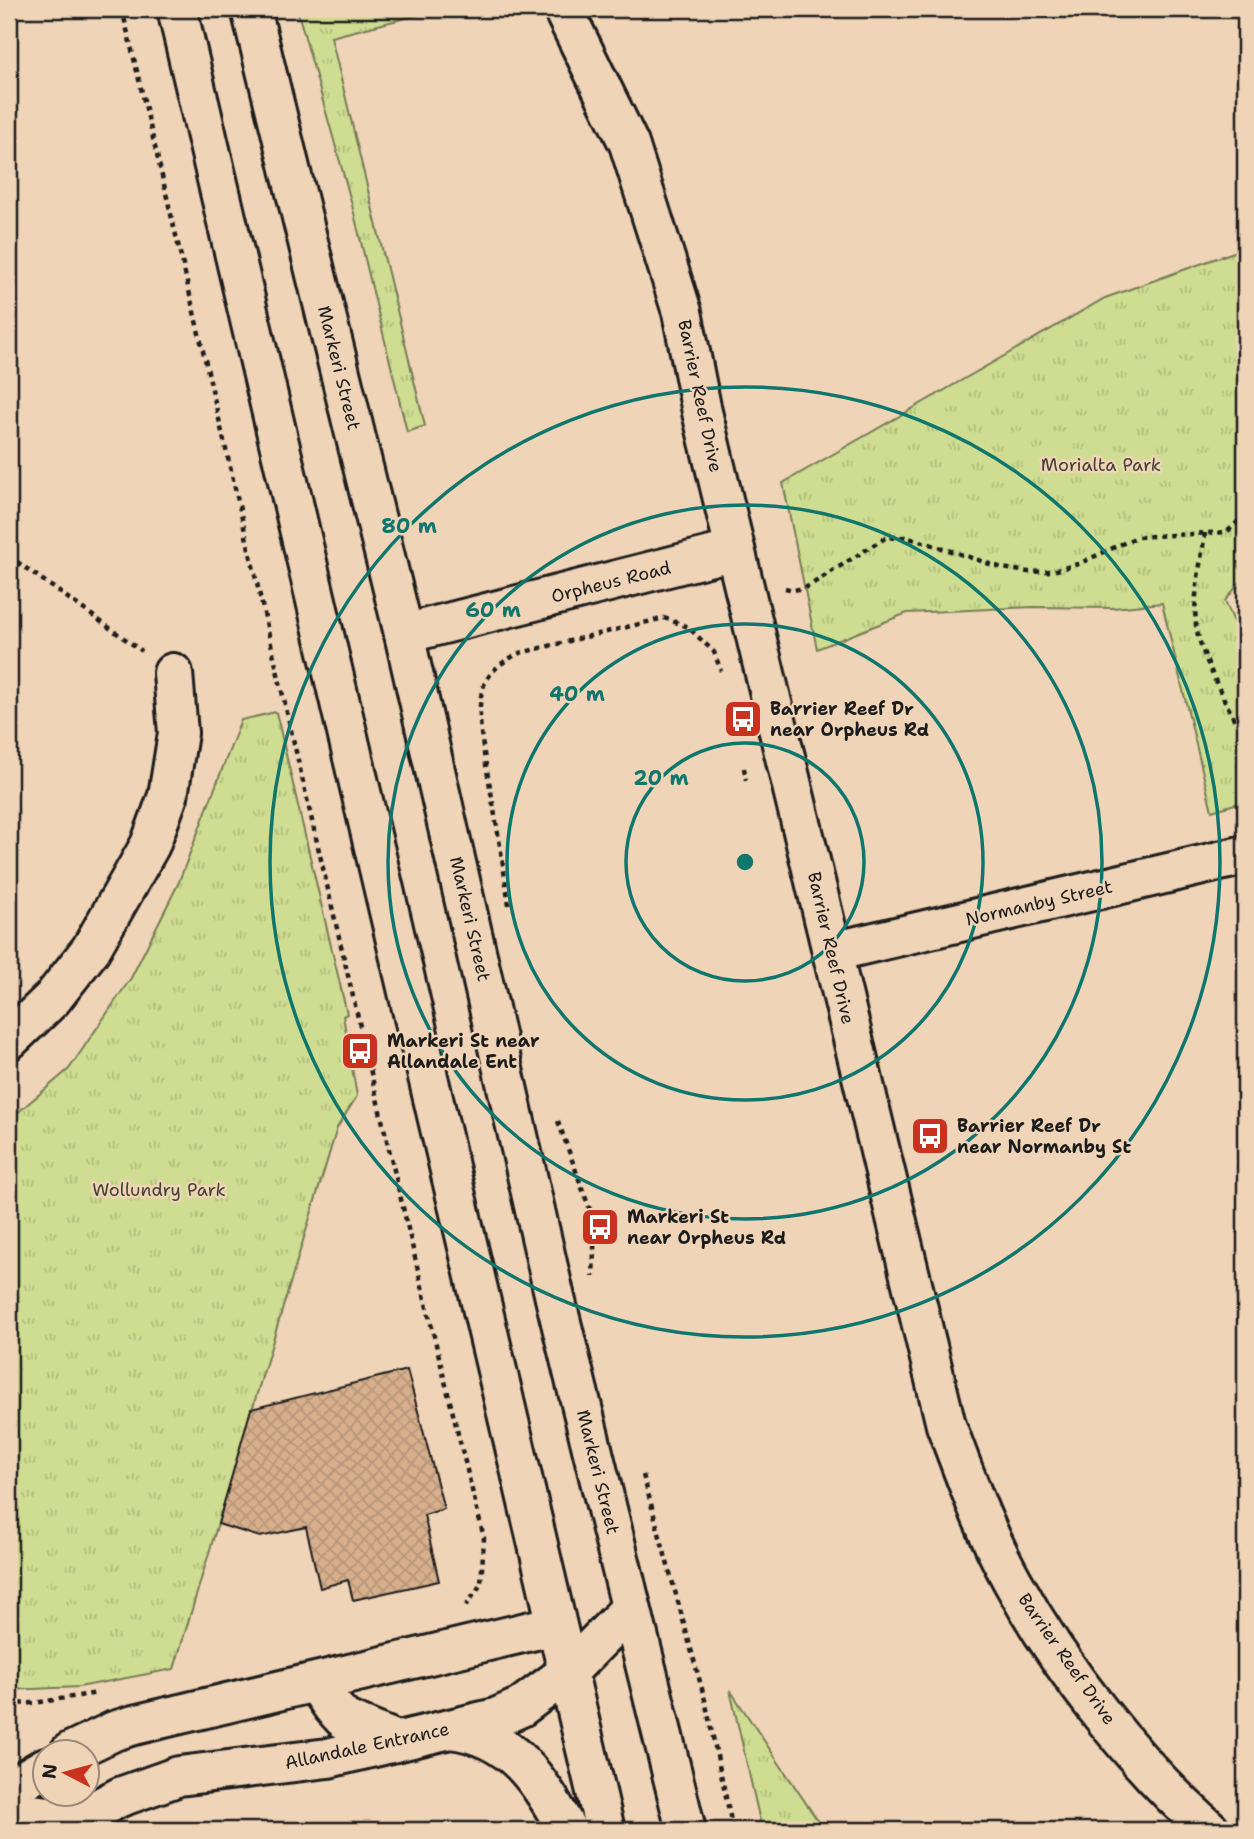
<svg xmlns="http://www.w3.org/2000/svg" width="1254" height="1839" font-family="'Shantell Sans',sans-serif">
	<defs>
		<pattern id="park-tufts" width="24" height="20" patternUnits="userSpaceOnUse" patternTransform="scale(1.75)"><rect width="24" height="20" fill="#cedd91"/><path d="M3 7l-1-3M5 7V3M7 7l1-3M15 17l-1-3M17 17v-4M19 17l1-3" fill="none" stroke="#b0bd7c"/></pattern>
		<pattern id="building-cross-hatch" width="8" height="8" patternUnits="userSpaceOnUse" patternTransform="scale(1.75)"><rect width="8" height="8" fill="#d7af8d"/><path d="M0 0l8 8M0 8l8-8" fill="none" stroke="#b89679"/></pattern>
	</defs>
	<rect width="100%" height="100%" fill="#f0d4b7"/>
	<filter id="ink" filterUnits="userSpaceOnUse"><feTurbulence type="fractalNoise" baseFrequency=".0143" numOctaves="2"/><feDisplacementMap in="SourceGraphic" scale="14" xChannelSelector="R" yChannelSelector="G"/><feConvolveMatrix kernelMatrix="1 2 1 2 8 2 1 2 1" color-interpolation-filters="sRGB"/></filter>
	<g filter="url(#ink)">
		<!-- park -->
		<path fill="url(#park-tufts)" stroke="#757c56" stroke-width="2" d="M297,9H441L331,37L425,426L407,432L351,201Z
			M1245,248V576L1225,601L1245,647V801L1212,811L1162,603L1113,608L1033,607L907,613L817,649L783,483L1105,298Z
			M276,712L347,1014L343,1016L357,1096L337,1128L174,1669L79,1687L9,1690V1120L69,1069L131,978L178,884L241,720Z
			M730,1690L824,1830H762Z"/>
		<!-- building -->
		<path fill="url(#building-cross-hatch)" stroke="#1c1c1c" stroke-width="2" d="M407,1370L444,1509L424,1515L439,1581L353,1600L348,1580L320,1588L306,1527L260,1537L218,1524L251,1409Z"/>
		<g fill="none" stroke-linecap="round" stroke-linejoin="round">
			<defs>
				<path id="minor" d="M404,634L735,550
					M832,952L1245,855
					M9,1040L52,999L91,949L150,845L168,796L178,733L173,673
					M9,1808L29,1814L78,1819"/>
				<path id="tertiary" d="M563,9L629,144L682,312L702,412L946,1425C966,1478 985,1532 1013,1582C1060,1668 1135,1765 1210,1830
					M316,1683L332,1706L344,1719L397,1741
					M450,1729C513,1736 539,1780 567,1830
					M70,1752L114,1731L134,1725L556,1625
					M29,1777L46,1767
					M78,1819L120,1797L179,1776L328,1758L496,1718L521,1707L568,1672"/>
				<path id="secondary" d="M177,9L605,1830
					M251,9L404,634L555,1298L686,1830
					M568,1672L631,1608"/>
			</defs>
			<!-- minor casing -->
			<use href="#minor" stroke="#1c1c1c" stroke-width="44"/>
			<!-- tertiary casing -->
			<use href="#tertiary" stroke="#1c1c1c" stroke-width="44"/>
			<!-- secondary casing -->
			<use href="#secondary" stroke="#1c1c1c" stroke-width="44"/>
			<!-- path -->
			<path stroke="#1c1c1c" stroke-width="4.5" stroke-dasharray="5 5" stroke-linecap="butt" d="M122,9C245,518 356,1030 484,1538L481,1584L466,1606
				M1205,533C1201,562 1193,595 1196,625C1200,656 1231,712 1245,741
				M9,556L142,651
				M785,588L794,590L807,587L885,538L905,537L927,543L1002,568L1028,572L1053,571L1078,564L1137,537L1227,532L1245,515
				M744,768L746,780
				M509,905C504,869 498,833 492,798C487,767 473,713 484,685C491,669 505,660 520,653L664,618L688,627L714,652L721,671
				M558,1121L595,1224L593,1277
				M643,1475L705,1700L733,1830
				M9,1704L34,1703L98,1693"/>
			<!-- minor -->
			<use href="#minor" stroke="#f0d4b7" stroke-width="38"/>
			<!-- tertiary -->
			<use href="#tertiary" stroke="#f0d4b7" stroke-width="38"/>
			<!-- secondary -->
			<use href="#secondary" stroke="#f0d4b7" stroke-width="38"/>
		</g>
	</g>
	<!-- distance rings -->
	<g fill="none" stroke="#0f766e" stroke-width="3.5">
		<circle cx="745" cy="862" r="119"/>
		<circle cx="745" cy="862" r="238"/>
		<circle cx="745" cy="862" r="357"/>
		<circle cx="745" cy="862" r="475"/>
	</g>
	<!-- icons -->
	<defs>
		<symbol id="bus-square" viewBox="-11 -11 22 22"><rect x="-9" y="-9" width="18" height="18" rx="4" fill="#c8321e" stroke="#f0d4b7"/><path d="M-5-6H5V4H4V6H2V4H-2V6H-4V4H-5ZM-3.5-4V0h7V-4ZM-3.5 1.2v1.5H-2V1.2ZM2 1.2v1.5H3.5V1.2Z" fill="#fff"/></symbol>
	</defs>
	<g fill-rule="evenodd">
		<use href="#bus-square" x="721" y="697" width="44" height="44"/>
		<use href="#bus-square" x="338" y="1029" width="44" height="44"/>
		<use href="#bus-square" x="908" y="1114" width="44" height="44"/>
		<use href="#bus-square" x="578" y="1205" width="44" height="44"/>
	</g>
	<g text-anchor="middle" stroke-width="5" stroke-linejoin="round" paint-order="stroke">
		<!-- street labels -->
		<g font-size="18" fill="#1c1c1c" stroke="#f0d4b7">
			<text transform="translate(339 368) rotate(76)" y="6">Markeri Street</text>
			<text transform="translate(700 396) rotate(78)" y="6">Barrier Reef Drive</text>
			<text transform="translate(611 582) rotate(-14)" y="6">Orpheus Road</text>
			<text transform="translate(1039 903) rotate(-13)" y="6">Normanby Street</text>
			<text transform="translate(470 919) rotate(77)" y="6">Markeri Street</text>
			<text transform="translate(831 948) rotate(77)" y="6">Barrier Reef Drive</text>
			<text transform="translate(598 1472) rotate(76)" y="6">Markeri Street</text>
			<text transform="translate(1067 1659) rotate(55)" y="6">Barrier Reef Drive</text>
			<text transform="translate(367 1746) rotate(-12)" y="6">Allandale Entrance</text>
		</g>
		<!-- park labels -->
		<g font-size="18" fill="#404333" stroke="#f0d4b7">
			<text x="1101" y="471">Morialta Park</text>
			<text x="159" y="1196">Wollundry Park</text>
		</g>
		<!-- poi labels -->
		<g font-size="18" font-weight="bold" fill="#1c1c1c" stroke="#f0d4b7" text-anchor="start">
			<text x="770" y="715">Barrier Reef Dr<tspan x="770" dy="21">near Orpheus Rd</tspan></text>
			<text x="387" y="1047">Markeri St near<tspan x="387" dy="21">Allandale Ent</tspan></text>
			<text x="957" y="1132">Barrier Reef Dr<tspan x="957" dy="21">near Normanby St</tspan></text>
			<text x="627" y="1223">Markeri St<tspan x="627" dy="21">near Orpheus Rd</tspan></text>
		</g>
	</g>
	<circle cx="745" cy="862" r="10" fill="#0f766e" stroke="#f0d4b7" stroke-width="3.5"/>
	<g font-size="21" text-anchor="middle" font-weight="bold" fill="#0f766e" stroke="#f0d4b7" stroke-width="5" stroke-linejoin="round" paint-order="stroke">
		<text x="409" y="533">80 m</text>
		<text x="493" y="617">60 m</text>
		<text x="577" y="701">40 m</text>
		<text x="661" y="785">20 m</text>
	</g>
	<!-- margin -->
	<rect width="1254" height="1839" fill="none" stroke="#f0d4b7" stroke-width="35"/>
	<rect x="18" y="18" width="1219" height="1804" fill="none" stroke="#1c1c1c" stroke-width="2.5" filter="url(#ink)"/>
	<!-- north arrow -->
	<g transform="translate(66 1773) rotate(276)"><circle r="33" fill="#f0d4b7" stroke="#9b8a79" stroke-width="2"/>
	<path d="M0-5L12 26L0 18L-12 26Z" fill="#c8321e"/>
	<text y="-10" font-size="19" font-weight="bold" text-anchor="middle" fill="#1c1c1c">N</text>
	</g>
</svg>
